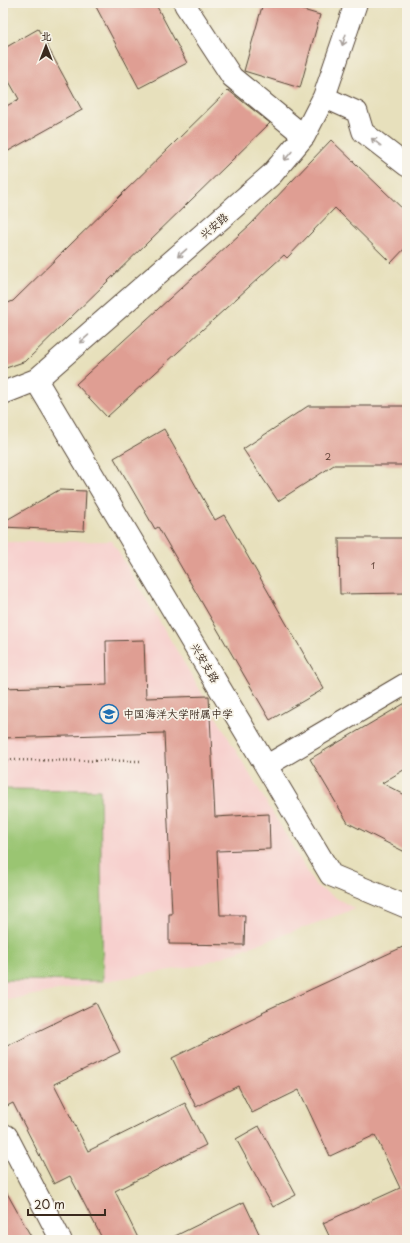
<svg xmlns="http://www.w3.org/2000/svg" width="410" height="1243" font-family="'Playpen Sans','LXGW WenKai TC',sans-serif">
	<rect width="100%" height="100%" fill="#f7f3e8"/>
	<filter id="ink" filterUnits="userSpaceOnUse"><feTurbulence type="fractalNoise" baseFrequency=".025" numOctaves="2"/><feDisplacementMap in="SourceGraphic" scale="8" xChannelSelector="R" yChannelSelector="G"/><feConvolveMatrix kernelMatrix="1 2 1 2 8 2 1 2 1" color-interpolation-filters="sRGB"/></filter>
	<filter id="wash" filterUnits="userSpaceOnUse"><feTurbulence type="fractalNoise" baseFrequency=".012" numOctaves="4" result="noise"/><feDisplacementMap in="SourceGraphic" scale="16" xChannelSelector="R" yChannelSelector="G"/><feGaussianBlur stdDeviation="0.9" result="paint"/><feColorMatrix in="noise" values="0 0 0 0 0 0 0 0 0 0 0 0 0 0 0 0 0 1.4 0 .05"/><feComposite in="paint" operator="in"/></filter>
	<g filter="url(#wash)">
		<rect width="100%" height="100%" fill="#e7e0bc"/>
		<!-- built -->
		<path fill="#f7d0ce" d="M112,541L316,886L355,909L200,965L112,980L3,1001V542Z"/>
		<!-- green -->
		<path fill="#9ac572" stroke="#6a7848" d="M3,789L100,790L103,981L3,980Z"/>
		<g id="blocks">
			<!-- building -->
			<path fill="#df9e93" d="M94,3H155L187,63L139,88Z
				M263,3H279L320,15L300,88L244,71Z
				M38,29L82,110L3,154V108L19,99L3,71V49Z
				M228,90L270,123L26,361L3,369V305L13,301Z
				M331,140L407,213V246L391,263L335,208L287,258L284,255L107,417L76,384L251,224Z
				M308,406H407V465H334L278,501L243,449Z
				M164,429L215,520L224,515L324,689L270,720L158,527L155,529L114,458Z
				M59,490L86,491L84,531L3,527V522Z
				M339,538H407V593L340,594Z
				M144,640L146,698L209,696L215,817L269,814L270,849L217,851L220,915H245L244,945L169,944V914H172L164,733L3,738V688L107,685L106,641Z
				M407,702V768L382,783L407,796V853L348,823L310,759Z
				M407,945V1240H331L323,1223L400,1188L375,1135L330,1156L299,1090L252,1113L238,1086L196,1107L172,1058L263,1013L262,1012Z
				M96,1003L120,1052L54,1084L88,1151L185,1103L206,1145L115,1191L139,1240H103L70,1176L54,1184L13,1103L3,1108V1048Z
				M259,1126L296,1195L273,1207L236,1139Z
				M3,1186L33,1240H3Z
				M244,1202L262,1240H167Z"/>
		</g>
	</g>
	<g filter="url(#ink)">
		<use href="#blocks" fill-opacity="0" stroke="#554536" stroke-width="1"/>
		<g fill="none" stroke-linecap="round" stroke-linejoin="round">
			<defs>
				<path id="minor" d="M185,5L232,77L304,136
					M324,97L357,112L363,132L407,166
					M266,766L407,683
					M3,1134L7,1136L61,1240"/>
				<path id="tertiary" d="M36,380L331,875L407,907
					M3,393L36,380L272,174L304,136L324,97L356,3"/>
			</defs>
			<!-- minor casing -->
			<use href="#minor" stroke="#554536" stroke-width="23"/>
			<!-- tertiary casing -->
			<use href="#tertiary" stroke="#554536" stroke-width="24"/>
			<!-- path -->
			<path stroke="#554536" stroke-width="2.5" stroke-dasharray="1 3" stroke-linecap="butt" d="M3,760L142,761"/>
			<!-- minor -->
			<use href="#minor" stroke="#fff" stroke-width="21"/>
			<!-- tertiary -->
			<use href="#tertiary" stroke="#fff" stroke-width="22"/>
		</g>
		<!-- one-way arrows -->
		<defs><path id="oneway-shaft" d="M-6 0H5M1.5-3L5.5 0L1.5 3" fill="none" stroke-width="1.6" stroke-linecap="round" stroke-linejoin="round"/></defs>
		<g stroke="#a79f9a">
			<use href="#oneway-shaft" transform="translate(344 40) rotate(108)"/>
			<use href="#oneway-shaft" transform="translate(376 142) rotate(-142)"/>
			<use href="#oneway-shaft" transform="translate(288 156) rotate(130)"/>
			<use href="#oneway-shaft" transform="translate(182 253) rotate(139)"/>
			<use href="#oneway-shaft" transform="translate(84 339) rotate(139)"/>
		</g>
	</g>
	<!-- icons -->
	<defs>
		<symbol id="school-ring" viewBox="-11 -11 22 22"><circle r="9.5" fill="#f7f3e8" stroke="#1f6fb2" stroke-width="1.5"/><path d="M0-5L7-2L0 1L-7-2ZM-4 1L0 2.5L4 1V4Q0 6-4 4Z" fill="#1f6fb2"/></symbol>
	</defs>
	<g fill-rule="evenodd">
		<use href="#school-ring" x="98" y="703" width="22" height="22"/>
	</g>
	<g text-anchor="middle" stroke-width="3.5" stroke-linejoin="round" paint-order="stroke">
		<!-- number labels -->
		<g font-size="9" fill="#64473b">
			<text x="328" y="460">2</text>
			<text x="373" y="569">1</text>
		</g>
		<!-- street labels -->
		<g font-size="11" fill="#3b2a1e" stroke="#f7f3e8">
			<text transform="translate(214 226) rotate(-41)" y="4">兴安路</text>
			<text transform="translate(205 663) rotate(59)" y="4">兴安支路</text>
		</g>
		<!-- poi labels -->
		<g font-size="11" fill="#3b2a1e" stroke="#f7f3e8" text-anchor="start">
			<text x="123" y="718">中国海洋大学附属中学</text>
		</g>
	</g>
	<!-- margin -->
	<rect width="410" height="1243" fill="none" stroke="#f7f3e8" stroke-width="16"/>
	<!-- north arrow -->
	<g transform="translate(46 46)" stroke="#f7f3e8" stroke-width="3" paint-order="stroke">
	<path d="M0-3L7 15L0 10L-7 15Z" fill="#3b2a1e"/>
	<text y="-6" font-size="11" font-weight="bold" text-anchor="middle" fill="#3b2a1e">北</text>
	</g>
	<!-- scale -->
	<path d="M28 1209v6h77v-6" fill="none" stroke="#3b2a1e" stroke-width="2"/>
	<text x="34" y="1209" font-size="12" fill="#3b2a1e" stroke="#f7f3e8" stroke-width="3" paint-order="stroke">20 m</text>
</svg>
